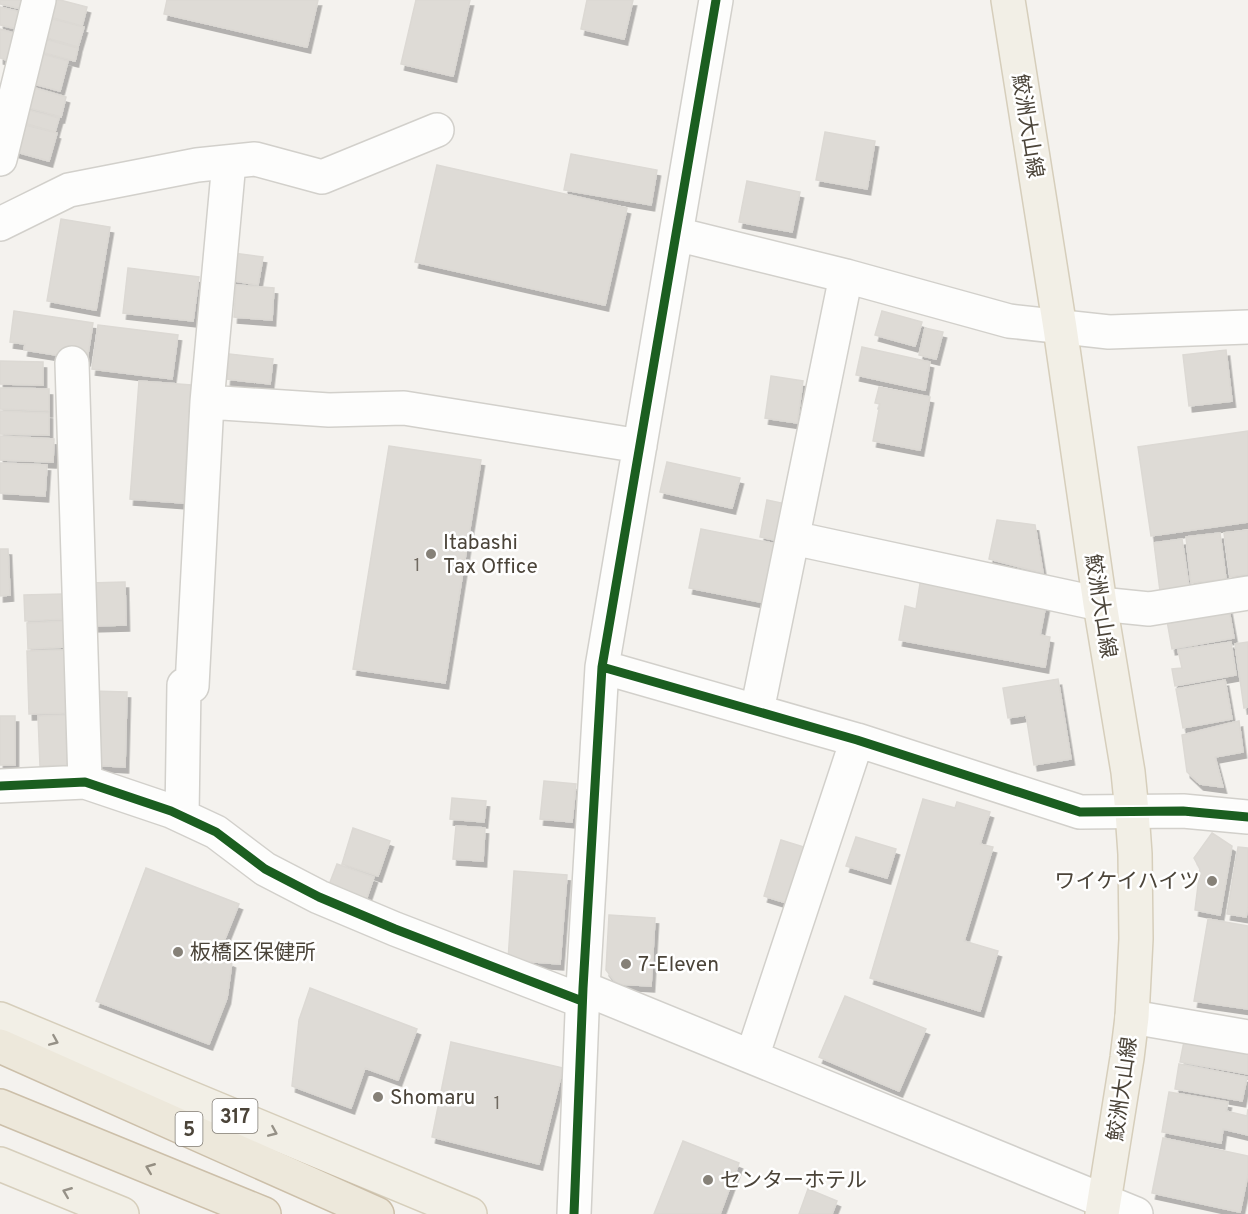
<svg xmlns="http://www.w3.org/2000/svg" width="1248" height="1214" font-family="Overpass,'Noto Sans JP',sans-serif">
	<defs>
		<filter id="shadow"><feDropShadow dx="3.5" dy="6" stdDeviation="0" flood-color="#0004"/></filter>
	</defs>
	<rect width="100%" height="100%" fill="#f4f2ee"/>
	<!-- building -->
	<path fill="#dedbd6" stroke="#dcd9d4" stroke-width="1.5" filter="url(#shadow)" d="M0,0H29L26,10L0,4Z
		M50,0H60L87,7L82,26L46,16Z
		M167,0H318L307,47L164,14Z
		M416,0H470L453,76L401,64Z
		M587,0H633L624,39L581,29Z
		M0,7L21,12L17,29L0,25Z
		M49,18L84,27L78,47L44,37Z
		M0,29L20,35L13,62L0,58Z
		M33,36L78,48L75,61L29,49Z
		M31,51L68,61L60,91L23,81Z
		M21,84L66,97L61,117L15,104Z
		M17,107L59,118L55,132L13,120Z
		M13,122L57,133L49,161L6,149Z
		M825,132L875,141L867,189L816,180Z
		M571,154L657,170L651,205L564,190Z
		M437,165L627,208L605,305L415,262Z
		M747,181L800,192L792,232L739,222Z
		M61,219L110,227L96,310L47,301Z
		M233,253L263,257L258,285L229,280Z
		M128,268L199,277L193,321L123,313Z
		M236,285L274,288L272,320L234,317Z
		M14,311L93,323L87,360L24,350L25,344L10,342Z
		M882,311L922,322L915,346L875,335Z
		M98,325L178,335L172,379L92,369Z
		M925,328L943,332L936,359L919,355Z
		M862,347L930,362L925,390L856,375Z
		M1226,350L1232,401L1189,406L1183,355Z
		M229,354L273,359L270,384L227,379Z
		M0,361L43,362V385L0,384Z
		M771,376L803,381L797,423L765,418Z
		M139,381L191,385L183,503L130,499Z
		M879,387L930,397L920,450L873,441L880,404L875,403Z
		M0,388L49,389V411L0,409Z
		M0,411L49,413V435L0,434Z
		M1248,431V522L1151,536L1138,447Z
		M0,436L54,439L53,462L0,460Z
		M389,446L481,460L445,683L353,669Z
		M667,462L740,478L732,508L660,492Z
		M0,463L47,465L45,496L0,493Z
		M767,500L791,505L785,542L760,537Z
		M997,520L1035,525L1043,573L989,559Z
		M701,529L777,544L765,603L689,588Z
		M1248,530V574L1230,577L1224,533Z
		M1220,533L1226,579L1191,583L1186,537Z
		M1182,539L1189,587L1160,591L1154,543Z
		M0,549H8L10,595L0,596Z
		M921,577L1047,599L1040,635L1050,637L1045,667L899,640L905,606L916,609Z
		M125,582L126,625L89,626L88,583Z
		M63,594L64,619L25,621L24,595Z
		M1228,605L1234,638L1172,649L1166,615Z
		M64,621L66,647L28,649L27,623Z
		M1231,642L1236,675L1175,686L1172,669L1182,668L1178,650Z
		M1248,642V707L1244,708L1235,644Z
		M66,650L67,713L29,714L27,651Z
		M1058,679L1071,759L1034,765L1026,715L1008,718L1003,688Z
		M1225,680L1232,719L1183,728L1176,689Z
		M92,691L127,692L125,767L89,765Z
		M66,715L67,765L40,766L38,716Z
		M0,716H15V765H0Z
		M1239,721L1243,752L1215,757L1223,787L1200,784L1187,772L1182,735Z
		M544,781L576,784L572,822L540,819Z
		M452,798L486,801L484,822L450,819Z
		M923,799L955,808L957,802L990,812L980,844L993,847L964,941L998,951L980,1011L870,978Z
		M456,826L485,828L483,861L453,859Z
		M353,828L390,841L378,876L342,864Z
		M1212,833L1232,846L1220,915L1195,910L1200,869L1194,858Z
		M856,837L896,849L887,878L846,866Z
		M781,840L807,848L790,904L764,896Z
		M1238,847L1248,848V907L1246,917L1227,914Z
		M337,864L374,877L365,903L327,890Z
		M146,868L239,904L218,956L232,962L227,998L209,1044L96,1001Z
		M514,871L567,875L560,964L508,960Z
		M609,915L655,918L651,986L617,984L606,970Z
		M1208,919L1248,926V1009L1194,1001Z
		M310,988L417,1029L398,1080L365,1068L351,1108L292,1086L299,1020Z
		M845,996L926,1029L899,1091L819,1057Z
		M1185,1036L1248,1047V1074L1180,1062Z
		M451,1042L563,1068L539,1164L432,1137Z
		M1179,1064L1247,1077L1242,1101L1175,1089Z
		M1169,1092L1228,1102L1226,1111L1247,1116L1248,1109V1135L1223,1129L1221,1143L1162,1132Z
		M1163,1138L1248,1156V1174L1240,1212L1152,1193Z
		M683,1141L739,1163L720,1214H654Z
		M808,1189L837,1201L832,1214H799Z"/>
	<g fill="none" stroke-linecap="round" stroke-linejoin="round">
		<defs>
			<path id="minor" d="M0,159L39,0
				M0,224L69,190L197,165L255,159L322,177L437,130
				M676,234L846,276L1009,321L1109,332L1248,327
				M72,363L85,782
				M207,402L329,410L404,408L640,446
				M793,538L1100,604L1149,609L1248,593
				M602,667L857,740L1080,812L1183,811L1248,817
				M757,711L846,276
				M0,786L85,782L171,811L216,832L265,869L319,897L395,929L582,1001
				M182,816L184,685L192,686L207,402L229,162
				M583,988L1136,1214
				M1132,1017L1248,1037
				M752,1057L857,740
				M574,1214L583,988L602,667L716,0"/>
			<path id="major" d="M1008,0L1060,328L1100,604L1128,772L1132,812L1135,854L1136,939L1132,1017L1127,1058L1102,1214
				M0,1019L470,1214
				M0,1164L122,1214"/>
			<path id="highway" d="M0,1046L377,1214
				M0,1106L264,1214"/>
		</defs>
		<!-- minor casing -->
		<use href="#minor" stroke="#d2d0cb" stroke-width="36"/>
		<!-- major casing -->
		<use href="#major" stroke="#d6cebb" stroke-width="36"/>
		<!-- highway casing -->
		<use href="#highway" stroke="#ccbfa9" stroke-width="36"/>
		<!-- minor -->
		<use href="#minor" stroke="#fdfdfc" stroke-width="33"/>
		<!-- major -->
		<use href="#major" stroke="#f2efe6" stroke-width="33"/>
		<!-- highway -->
		<use href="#highway" stroke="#ede8db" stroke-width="33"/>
		<defs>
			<path id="cycleway" d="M602,667L857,740L1080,812L1183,811L1248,817
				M0,786L85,782L171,811L216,832L265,869L319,897L395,929L582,1001
				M574,1214L583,988L602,667L716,0"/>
		</defs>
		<!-- cycleway casing -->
		<use href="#cycleway" stroke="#fff" stroke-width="13"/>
		<!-- cycleway -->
		<use href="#cycleway" stroke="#1b5e20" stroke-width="9"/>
	</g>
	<!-- one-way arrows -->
	<defs><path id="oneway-chevron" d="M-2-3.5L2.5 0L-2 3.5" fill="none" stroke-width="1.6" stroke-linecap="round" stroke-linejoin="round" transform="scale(1.5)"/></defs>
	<g stroke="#969187">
		<use href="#oneway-chevron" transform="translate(54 1041) rotate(23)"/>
		<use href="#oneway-chevron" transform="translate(273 1132) rotate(23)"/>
		<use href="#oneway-chevron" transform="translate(67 1192) rotate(-158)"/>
	</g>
	<use stroke="#948e82" href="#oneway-chevron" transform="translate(150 1168) rotate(-158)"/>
	<!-- markers -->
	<g fill="#868178" stroke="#fff" stroke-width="2">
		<circle cx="431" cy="554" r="6"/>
		<circle cx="1212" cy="881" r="6"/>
		<circle cx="178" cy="952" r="6"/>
		<circle cx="626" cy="964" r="6"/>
		<circle cx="378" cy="1097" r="6"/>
		<circle cx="708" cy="1180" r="6"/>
	</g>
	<g text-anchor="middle" stroke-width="5" stroke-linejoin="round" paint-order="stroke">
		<!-- number labels -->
		<g font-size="18" fill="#706a61">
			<text x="417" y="571">1</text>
			<text x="497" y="1109">1</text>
		</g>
		<!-- shield labels -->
		<g fill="#fff" stroke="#817c74" stroke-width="1.5">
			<rect x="212.5" y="1099" width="45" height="34" rx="4.5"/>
			<rect x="175.5" y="1112" width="27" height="34" rx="4.5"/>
		</g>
		<g font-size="20" font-weight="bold" fill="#4b4439">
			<text x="235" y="1123">317</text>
			<text x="189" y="1136">5</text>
		</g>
		<!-- street labels -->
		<g font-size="21" fill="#4b4439" stroke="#fff">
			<text transform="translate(1028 126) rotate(81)" y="7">鮫洲大山線</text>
			<text transform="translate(1101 606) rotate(81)" y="7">鮫洲大山線</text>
			<text transform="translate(1122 1089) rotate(-82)" y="7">鮫洲大山線</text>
		</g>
		<!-- poi labels -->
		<g font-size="21" fill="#4b4439" stroke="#fff" text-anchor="start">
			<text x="443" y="549">Itabashi<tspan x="443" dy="24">Tax Office</tspan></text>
			<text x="1200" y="888" text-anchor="end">ワイケイハイツ</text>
			<text x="190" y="959">板橋区保健所</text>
			<text x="638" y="971">7-Eleven</text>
			<text x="390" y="1104">Shomaru</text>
			<text x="720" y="1187">センターホテル</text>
		</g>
	</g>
</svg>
